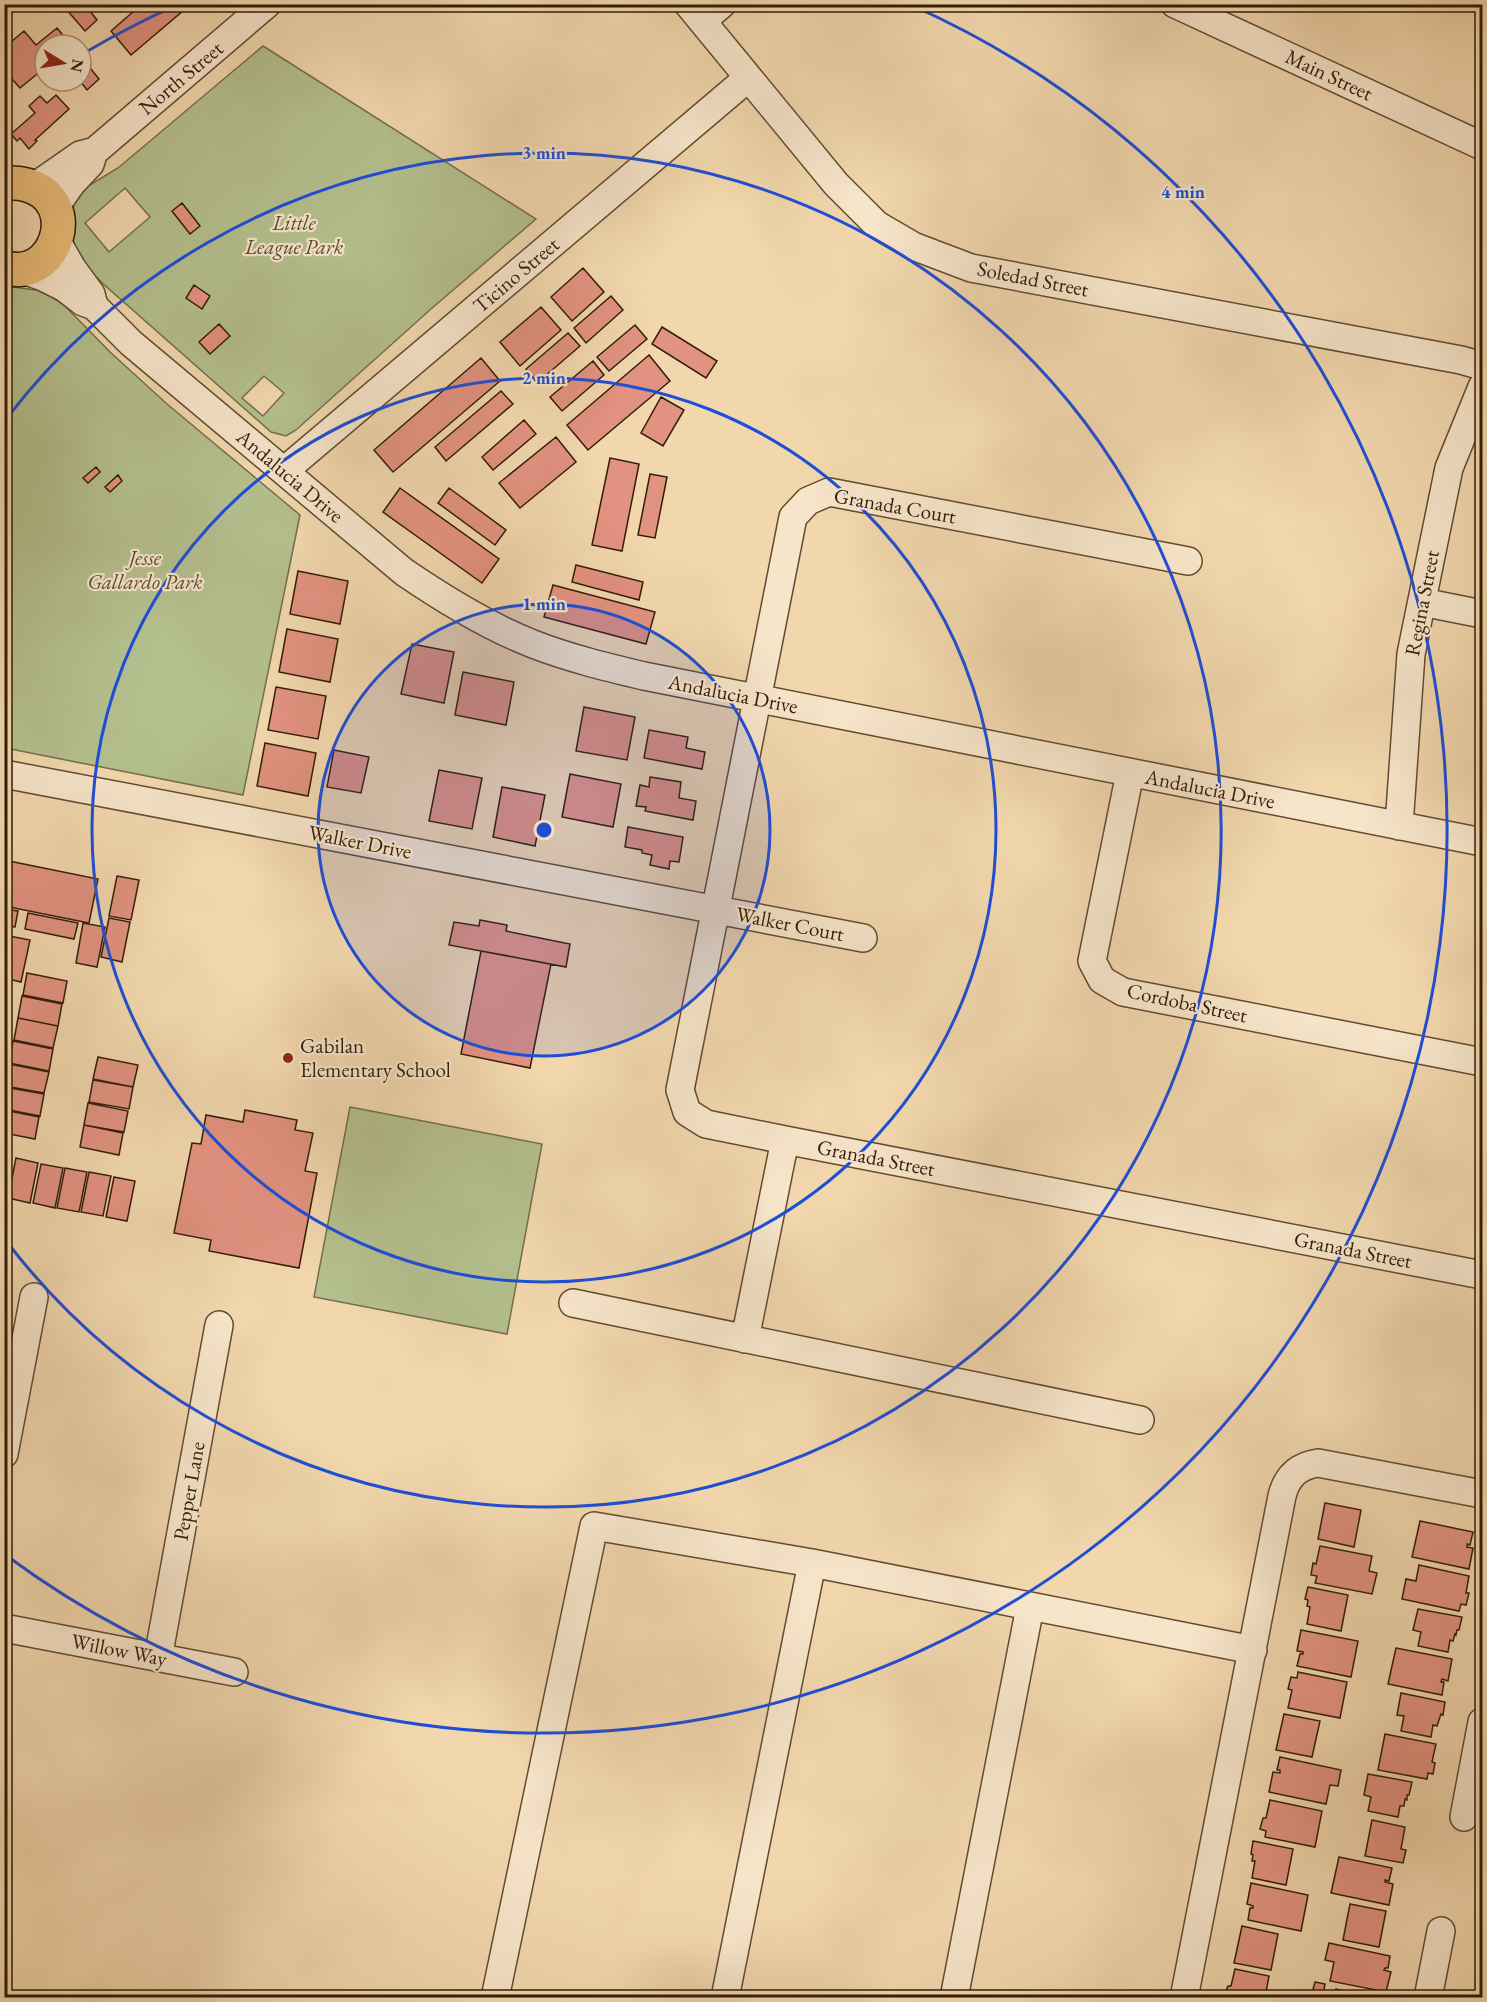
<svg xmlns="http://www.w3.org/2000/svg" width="1487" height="2002" font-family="'EB Garamond',serif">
	<rect width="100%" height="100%" fill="#f2d7ad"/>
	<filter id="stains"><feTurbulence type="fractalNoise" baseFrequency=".00333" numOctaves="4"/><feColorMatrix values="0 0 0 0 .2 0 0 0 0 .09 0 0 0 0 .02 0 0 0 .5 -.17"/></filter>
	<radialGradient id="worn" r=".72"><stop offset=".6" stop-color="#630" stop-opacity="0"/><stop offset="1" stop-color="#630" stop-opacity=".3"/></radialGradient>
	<!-- green -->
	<path fill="#b4bf8e" stroke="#736e4c" stroke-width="1.5" fill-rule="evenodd" d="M263,46L536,219L431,309L296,430L286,436L271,432L101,282L81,260L74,243L70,227L71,211L78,197L88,186L118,168ZM125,188L150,217L109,252L85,223ZM264,376L284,393L263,416L242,398Z
		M13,287L44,291L66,307L110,352L167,404L300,515L243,795L5,748L4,291Z
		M350,1107L542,1144L507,1334L314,1297Z"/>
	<!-- building -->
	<path fill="#e29281" stroke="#321c0a" stroke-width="1.5" d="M71,4H98L90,11L97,20L85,31L66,9Z
		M142,4H180L184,10L131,55L111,31Z
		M57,28L71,45H45V74L42,70L20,88L12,79L4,85V48L24,31L36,45Z
		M81,57L99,79L87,90L80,81Z
		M56,95L69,109L35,140L37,141L29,149L20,138L17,141L11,134L35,113L29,106L40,96L47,103Z
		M182,203L200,226L190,234L172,211Z
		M583,268L604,292L572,321L551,297Z
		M194,285L210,296L202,309L186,298Z
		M611,296L623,310L586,343L574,328Z
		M541,307L561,330L520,366L500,342Z
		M219,324L230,336L210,354L199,342Z
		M635,325L647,339L609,371L597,357Z
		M662,327L717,361L706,378L652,344Z
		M568,333L580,346L537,383L526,369Z
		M649,355L670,381L588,450L567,425Z
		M481,358L500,381L393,472L374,450Z
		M593,361L604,375L562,411L550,397Z
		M501,391L513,404L446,461L435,447Z
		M661,397L684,410L663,446L641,433Z
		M524,420L536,434L493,470L482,457Z
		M556,437L576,462L520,508L499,483Z
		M610,458L639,464L622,551L592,545Z
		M96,467L100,472L88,483L83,478Z
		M650,474L667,477L655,538L638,535Z
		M118,475L122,481L110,492L105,487Z
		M400,488L499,559L482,583L383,512Z
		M449,488L506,530L495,545L438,503Z
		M576,565L643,582L639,600L572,582Z
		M298,571L348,581L340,624L290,614Z
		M553,585L655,612L646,644L544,617Z
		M287,629L338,639L330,682L279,672Z
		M412,644L454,652L444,703L401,694Z
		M463,672L514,682L506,725L455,715Z
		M276,687L326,696L318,739L268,730Z
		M584,707L635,717L627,760L576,751Z
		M649,730L688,737L686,748L705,752L702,769L644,758Z
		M265,743L316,753L308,796L257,786Z
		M334,750L369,757L361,793L327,787Z
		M439,770L482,778L472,829L429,821Z
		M570,774L621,784L613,827L562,817Z
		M650,777L681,782L679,798L696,801L693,820L645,811L646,807L636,806L640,785L649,787Z
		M502,787L545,795L535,846L493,837Z
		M628,827L683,837L679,862L670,861L669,869L650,865L652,855L642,853V850L625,847Z
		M4,860L98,879L89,923L4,906Z
		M117,876L139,880L131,920L109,916Z
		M4,909L18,911L15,927L4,925Z
		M28,913L78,923L74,939L25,929Z
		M109,918L130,922L122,962L101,957Z
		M480,920L507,925L506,931L570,944L566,967L449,945L454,922L479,926Z
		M83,923L105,927L97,967L76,963Z
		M4,935L30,940L21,982L4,978Z
		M481,951L551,964L530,1068L461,1054Z
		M27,973L67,981L63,1003L23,995Z
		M22,996L62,1004L58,1026L18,1018Z
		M18,1018L58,1026L53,1048L14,1040Z
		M13,1041L53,1049L49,1071L9,1063Z
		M98,1057L138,1065L133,1087L93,1079Z
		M9,1064L49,1072L44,1093L5,1086Z
		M93,1080L133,1087L129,1109L89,1102Z
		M4,1087L44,1094L40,1116L4,1109Z
		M88,1103L128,1111L124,1132L84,1125Z
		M4,1110L39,1117L35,1139L4,1133Z
		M245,1110L297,1120L295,1130L313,1133L305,1171L317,1173L299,1268L209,1251L211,1240L174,1233L192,1143L201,1144L206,1115L243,1122Z
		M84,1125L123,1133L119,1155L80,1147Z
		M16,1158L38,1163L30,1203L8,1198Z
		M41,1164L63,1168L55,1208L33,1203Z
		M65,1168L87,1172L79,1212L57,1208Z
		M89,1172L111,1176L103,1216L81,1212Z
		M114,1177L135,1181L127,1221L106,1217Z
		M1325,1503L1361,1510L1354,1547L1318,1539Z
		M1420,1521L1473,1532L1470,1545L1467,1544V1547L1473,1548L1469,1569L1412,1557Z
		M1320,1546L1372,1556L1369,1571L1377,1573L1372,1594L1315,1583L1317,1576L1311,1575L1313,1563L1316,1564Z
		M1419,1565L1469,1576L1466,1593H1469L1466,1605L1461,1604L1459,1611L1402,1599L1406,1579L1416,1581Z
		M1308,1587L1348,1595L1341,1631L1307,1624L1310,1607L1307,1606L1308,1600L1305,1599Z
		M1418,1609L1462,1617L1459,1630H1457L1456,1635L1455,1634L1453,1641L1450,1640L1448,1652L1418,1646L1421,1632L1413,1630Z
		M1301,1630L1358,1641L1351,1677L1297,1666L1300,1654H1303V1652L1297,1651Z
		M1396,1648L1452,1659L1448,1681L1442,1679L1441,1682H1444L1442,1695L1388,1684Z
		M1298,1672L1347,1682L1340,1718L1288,1708L1292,1690L1288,1689L1291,1677L1297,1678Z
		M1401,1693L1445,1702L1443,1715L1441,1714L1437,1726L1433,1725L1431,1737L1401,1731L1404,1716L1397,1715Z
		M1284,1714L1320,1721L1312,1757L1276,1750Z
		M1385,1734L1436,1744L1432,1762L1435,1763L1433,1774L1428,1773L1427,1779L1378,1770Z
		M1280,1757L1341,1770L1338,1786L1330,1785L1326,1804L1269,1792L1273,1772L1280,1773V1770H1277Z
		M1368,1774L1412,1782L1409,1795H1407V1800L1405,1799L1404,1806H1400L1398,1817L1368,1811L1371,1797L1364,1795Z
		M1270,1800L1322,1811L1315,1847L1265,1837L1266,1831L1260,1829L1263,1818H1266Z
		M1372,1820L1405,1827L1401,1849L1406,1850L1403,1863L1365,1856Z
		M1253,1841L1293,1849L1286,1885L1252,1878L1255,1861H1252L1253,1855L1251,1854Z
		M1339,1857L1392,1868L1389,1881L1385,1880V1882L1393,1884L1389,1905L1331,1893Z
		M1251,1883L1308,1895L1301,1931L1248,1920L1250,1908H1253V1906L1247,1904Z
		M1350,1904L1386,1911L1379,1947L1343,1940Z
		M1242,1926L1278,1934L1271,1970L1234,1963Z
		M1329,1943L1390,1956L1388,1968H1385L1384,1970L1391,1972L1386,1992L1330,1981L1334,1962L1325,1960Z
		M1235,1969L1269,1976L1265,1998H1223L1228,1986H1231Z
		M1315,1982L1325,1984L1323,1995L1312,1993Z
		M1336,1989L1376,1998H1334Z"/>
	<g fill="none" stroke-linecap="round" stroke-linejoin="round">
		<defs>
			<path id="minor" d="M688,4L836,184L877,225L913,246L971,268L1461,360L1482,366
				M1175,4L1482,146
				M702,21L722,4
				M34,187L80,155L95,151L267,4
				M55,207L72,183L90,164L92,158
				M56,240L72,268L91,294L93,302
				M21,269L43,277L65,288L83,302L94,306L131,343L404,572C445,600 487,626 533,644C569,658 606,667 644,676L1482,842
				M284,471L748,78
				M1188,561L829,492L808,501L793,517L680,1090L687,1112L706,1124L785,1140L1482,1275
				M1422,602L1482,614
				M1130,773L1092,961L1102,980L1123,992L1482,1062
				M4,774L863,938
				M1399,826L1411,654L1449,468L1482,387
				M573,1303L1140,1420
				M745,1339L785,1140
				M4,1454L34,1297
				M4,1628L234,1672
				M158,1658L219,1325
				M1464,1817L1482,1722
				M495,1998L594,1526L812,1563L1253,1650
				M725,1998L812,1563
				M954,1998L1030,1607
				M1184,1998L1282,1496C1287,1476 1298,1466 1318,1463L1482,1494
				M1428,1998L1441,1931"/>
			<path id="major" d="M4,184C13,182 20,183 27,185C84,201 55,285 4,267"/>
		</defs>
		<!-- minor casing -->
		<use href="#minor" stroke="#624b33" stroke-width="30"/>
		<!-- major casing -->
		<use href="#major" stroke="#321c0a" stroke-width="36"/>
		<!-- minor -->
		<use href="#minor" stroke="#f7e5ca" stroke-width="27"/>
		<!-- major -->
		<use href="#major" stroke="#e9bc76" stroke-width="33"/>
	</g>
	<!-- distance rings -->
	<circle cx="544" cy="830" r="226" fill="#1d4ed8" fill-opacity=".12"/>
	<g fill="none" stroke="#1d4ed8" stroke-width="3">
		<circle cx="544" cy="830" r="226"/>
		<circle cx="544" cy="830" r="452"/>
		<path d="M7 418A677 677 0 1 1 7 1242"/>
		<path d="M86 52A903 903 0 0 1 177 5M911 5A903 903 0 1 1 7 1556"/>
	</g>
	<!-- markers -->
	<circle fill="#8f2418" stroke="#f7e5ca" stroke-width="2" cx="288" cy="1058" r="6"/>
	<g text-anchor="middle" stroke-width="4.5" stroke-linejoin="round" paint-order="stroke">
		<!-- street labels -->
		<g font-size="21" fill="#321c0a" stroke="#f7e5ca">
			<text transform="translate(1329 75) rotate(25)" y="7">Main Street</text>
			<text transform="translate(181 78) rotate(-40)" y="7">North Street</text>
			<text transform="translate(516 275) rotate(-40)" y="7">Ticino Street</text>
			<text transform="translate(1033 279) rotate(11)" y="7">Soledad Street</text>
			<text transform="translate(290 476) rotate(40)" y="7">Andalucia Drive</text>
			<text transform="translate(895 506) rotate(10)" y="7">Granada Court</text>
			<text transform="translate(1422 603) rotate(-79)" y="7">Regina Street</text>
			<text transform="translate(733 694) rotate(11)" y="7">Andalucia Drive</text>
			<text transform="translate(1210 789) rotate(11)" y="7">Andalucia Drive</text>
			<text transform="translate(360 842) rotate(11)" y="7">Walker Drive</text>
			<text transform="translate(790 924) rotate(11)" y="7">Walker Court</text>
			<text transform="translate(1187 1003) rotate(12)" y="7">Cordoba Street</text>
			<text transform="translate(876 1158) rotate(11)" y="7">Granada Street</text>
			<text transform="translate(1353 1250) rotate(11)" y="7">Granada Street</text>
			<text transform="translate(189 1491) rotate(-80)" y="7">Pepper Lane</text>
			<text transform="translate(119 1650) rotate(11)" y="7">Willow Way</text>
		</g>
		<!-- park labels -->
		<g font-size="21" font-style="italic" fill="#594d32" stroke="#f7e5ca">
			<text x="294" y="230">Little<tspan x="294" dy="24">League Park</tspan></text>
			<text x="145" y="565">Jesse<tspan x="145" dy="24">Gallardo Park</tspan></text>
		</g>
		<!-- poi labels -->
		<g font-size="21" fill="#321c0a" stroke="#f7e5ca" text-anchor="start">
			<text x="300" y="1053">Gabilan<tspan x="300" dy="24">Elementary School</tspan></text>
		</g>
	</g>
	<circle cx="544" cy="830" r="9" fill="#1d4ed8" stroke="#f7e5ca" stroke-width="3"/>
	<g font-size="18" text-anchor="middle" font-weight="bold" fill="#1d4ed8" stroke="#f7e5ca" stroke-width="4.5" stroke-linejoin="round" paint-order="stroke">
		<text x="544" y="159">3 min</text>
		<text x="1183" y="198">4 min</text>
		<text x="544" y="384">2 min</text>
		<text x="544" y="610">1 min</text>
	</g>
	<!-- margin -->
	<rect width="1487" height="2002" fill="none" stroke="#f2d7ad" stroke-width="24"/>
	<rect x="6" y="6" width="1475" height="1990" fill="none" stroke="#321c0a" stroke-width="3"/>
	<rect x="12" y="12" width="1463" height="1978" fill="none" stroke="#321c0a" stroke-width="1.5"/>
	<!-- north arrow -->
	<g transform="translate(63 63) rotate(101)"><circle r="28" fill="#f7e5ca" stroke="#a8957d" stroke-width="1.5"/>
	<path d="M0-4.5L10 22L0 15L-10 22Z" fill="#8f2418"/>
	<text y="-9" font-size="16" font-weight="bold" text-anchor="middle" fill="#321c0a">N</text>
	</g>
	<rect width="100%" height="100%" filter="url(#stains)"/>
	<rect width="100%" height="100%" fill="url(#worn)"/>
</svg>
